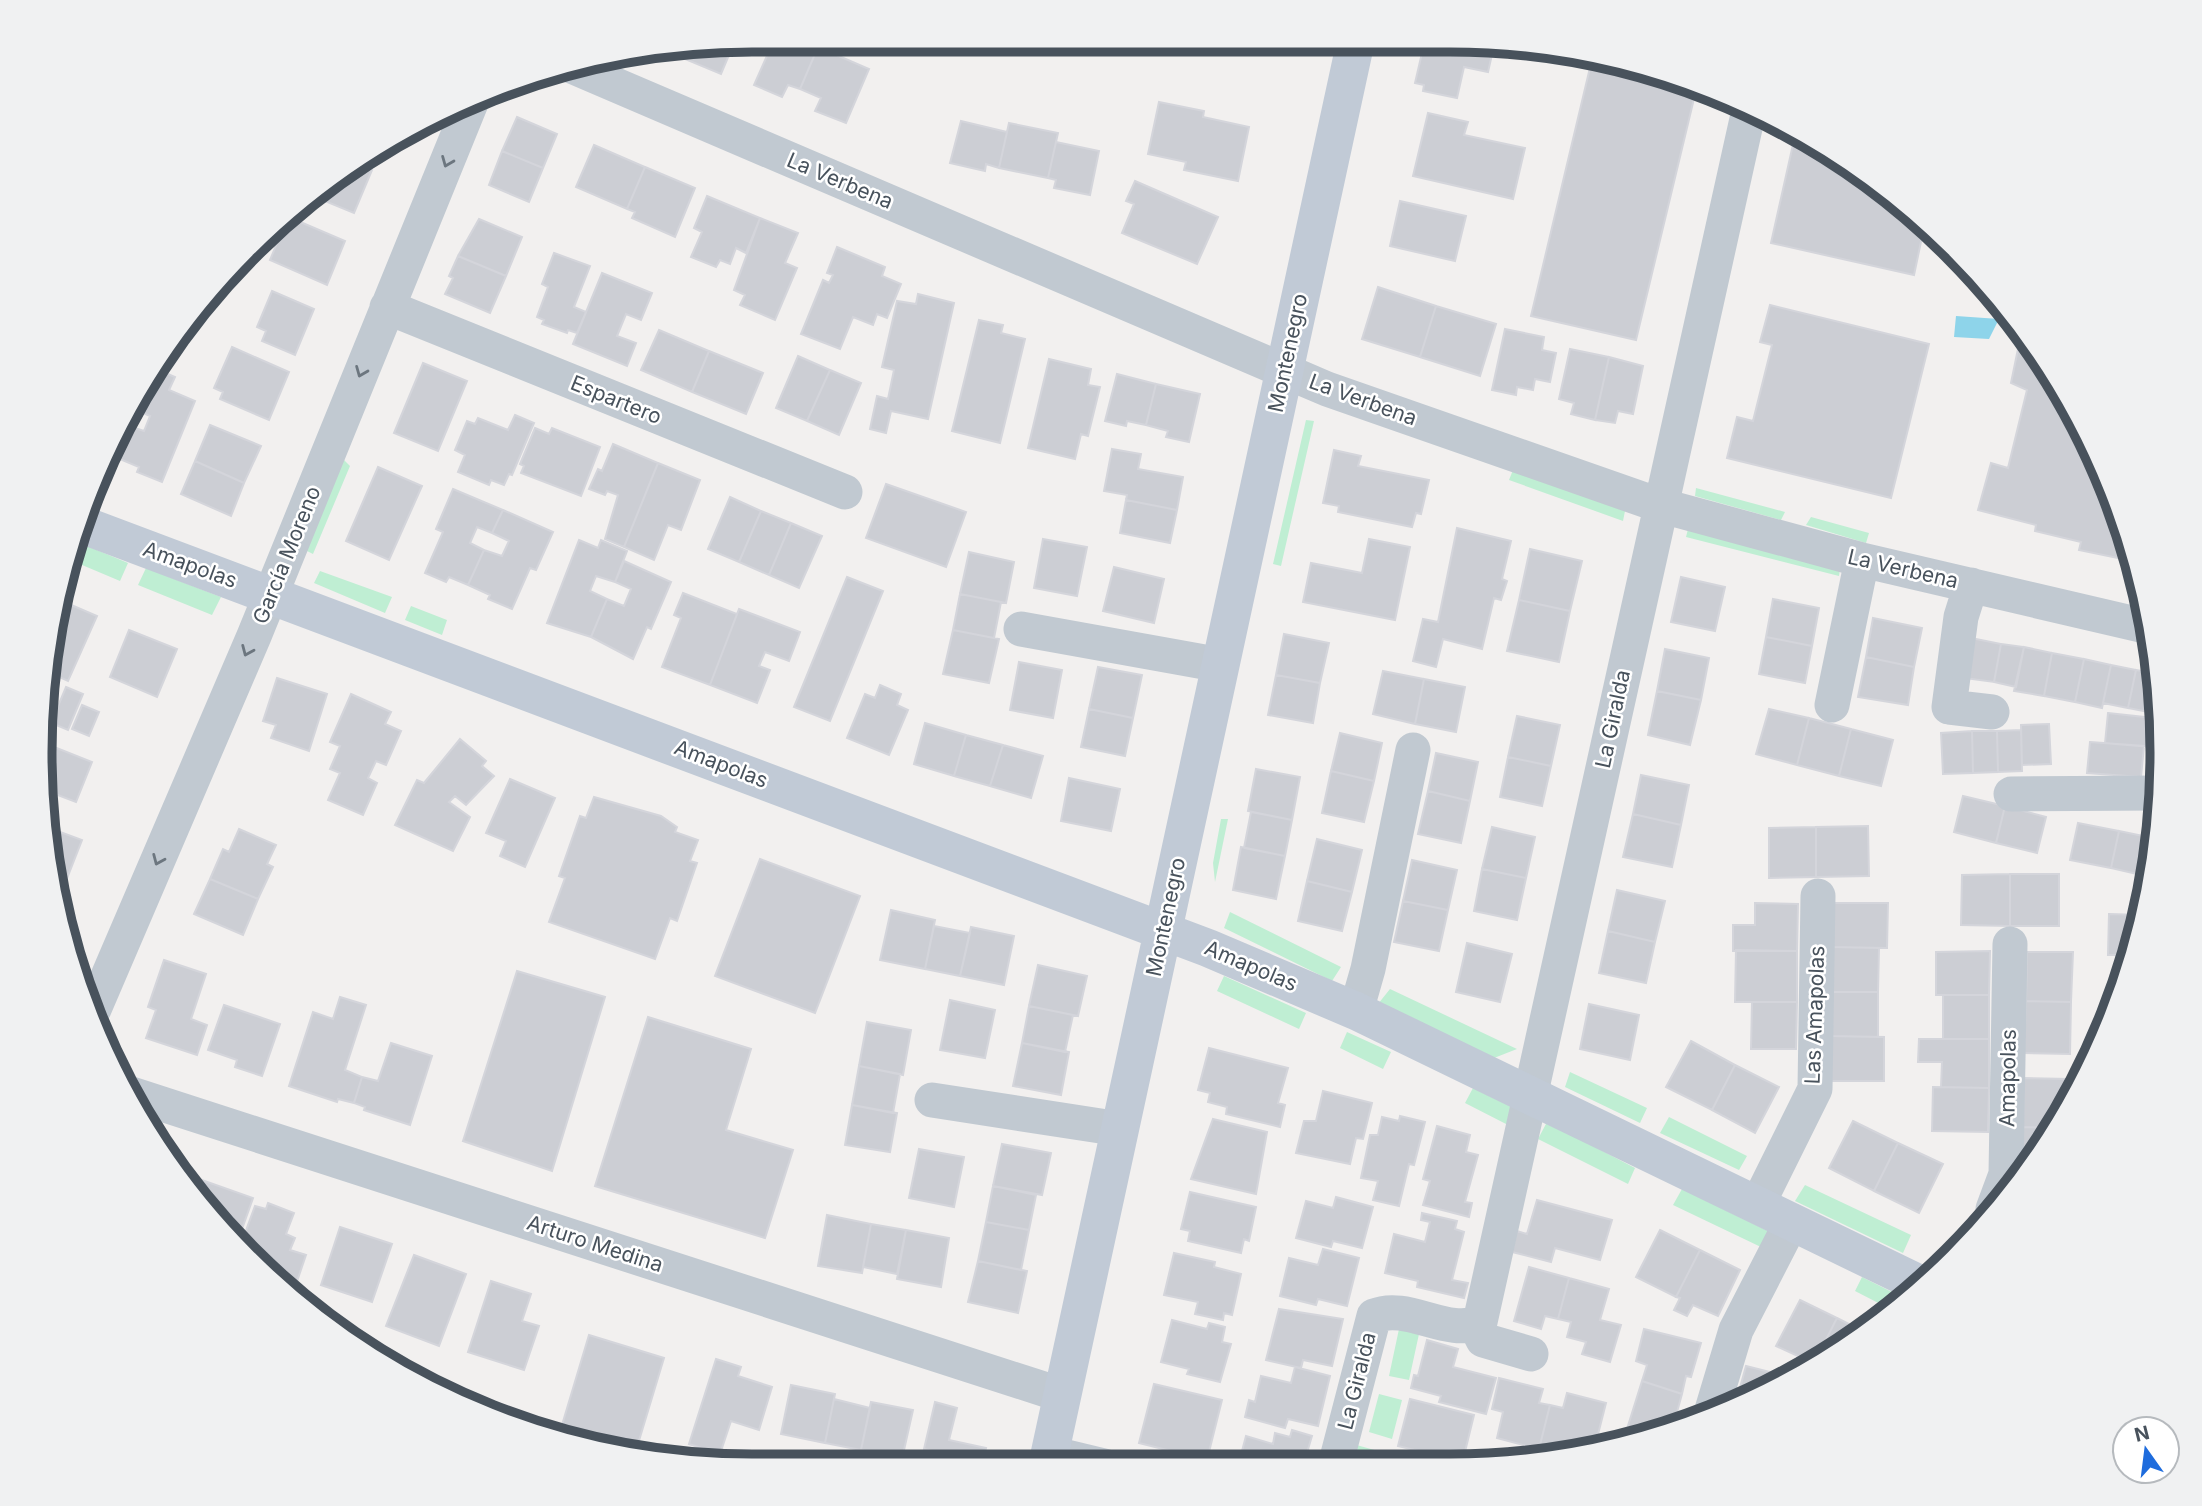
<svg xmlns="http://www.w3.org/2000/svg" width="2202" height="1506" font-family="Inter,sans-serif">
	<rect width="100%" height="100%" fill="#f2f0ef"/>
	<!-- green -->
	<path fill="#bfeed3" d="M1306,420L1314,421L1281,566L1273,564Z
		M342,458L350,466L313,554L303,549Z
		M1513,470L1625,511L1623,521L1509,480Z
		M1696,488L1785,512L1781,520L1695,496Z
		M1811,517L1869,533L1866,543L1806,525Z
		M1688,529L1840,569L1839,576L1686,537Z
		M80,543L128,563L120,581L75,562Z
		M146,568L221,597L212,615L138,585Z
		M320,571L392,597L385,613L314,583Z
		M411,606L447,620L442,635L405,620Z
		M1221,819H1228L1215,882L1213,863Z
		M1230,912L1341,967L1332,981L1224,928Z
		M1224,976L1306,1013L1299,1029L1217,991Z
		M1390,989L1517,1049L1494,1058L1378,1004Z
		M1347,1032L1391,1052L1383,1069L1340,1048Z
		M1570,1072L1647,1108L1640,1123L1565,1087Z
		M1473,1088L1516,1109L1508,1125L1465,1103Z
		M1669,1117L1747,1156L1739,1170L1660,1133Z
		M1547,1122L1635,1168L1628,1184L1538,1139Z
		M1805,1185L1911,1235L1903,1253L1795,1201Z
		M1682,1189L1770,1232L1763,1248L1673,1205Z
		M1862,1277L1904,1298L1890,1309L1855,1291Z
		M1399,1329L1419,1334L1409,1380L1389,1376Z
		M1379,1394L1402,1400L1392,1439L1369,1432Z
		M1353,1444L1385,1453L1382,1466H1347Z"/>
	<!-- water -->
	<path fill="#8ed4ea" d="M1956,316L1999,319L1989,339L1954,337Z"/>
	<!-- building -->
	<path fill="#ccced4" stroke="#d4d5db" stroke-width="2" d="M774,40H803L818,47L800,89L788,85L782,97L754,85Z
		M1232,40H1262L1261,47Z
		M1425,40H1447L1493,50L1488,72L1464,67L1457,98L1423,91L1424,85L1415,83Z
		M734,43L721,74L685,59L689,49Z
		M818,47L869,69L846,123L815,111L821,98L800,89Z
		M1593,55L1678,78L1697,86L1636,340L1531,316Z
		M1159,102L1204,111L1203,117L1249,127L1238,181L1184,170L1186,162L1148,154Z
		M1428,113L1468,122L1464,135L1525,148L1513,199L1413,176Z
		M517,117L557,134L543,168L502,151Z
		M961,121L1007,132L999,168L986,164L985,171L950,163Z
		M1009,123L1058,133L1048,178L999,168Z
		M1796,131L1944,242L1922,237L1914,275L1771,243Z
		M1056,142L1099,151L1090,195L1054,188L1056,180L1048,178Z
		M594,145L645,167L627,209L576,187Z
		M502,151L543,168L529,202L489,185Z
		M354,163L372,170L354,213L315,197Z
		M645,167L695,188L675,237L632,218L635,212L627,209Z
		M1135,181L1218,217L1197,264L1122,233L1134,204L1126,201Z
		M707,196L760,218L746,253L736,248L730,264L720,260L716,267L691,257L702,232L694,228Z
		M1400,201L1466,216L1455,261L1390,246Z
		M291,218L345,241L327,285L270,260L285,224Z
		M760,218L798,233L785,263L797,268L775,320L740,305L745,295L734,290Z
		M479,219L522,237L506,276L458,256Z
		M837,247L885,267L882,276L901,284L887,318L877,314L873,325L853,317L840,349L801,334L823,280L829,283L833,275L827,273Z
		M554,253L590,266L574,307L586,312L577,333L568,330L567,333L542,324L544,320L537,317L548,287L542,284Z
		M458,256L506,276L490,313L445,294L453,278L449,276Z
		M602,273L652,293L641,320L626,314L617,336L636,343L627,366L573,344Z
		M1378,287L1436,306L1420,357L1362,339Z
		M272,291L314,309L295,355L262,341L266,331L257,327Z
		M918,294L954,303L928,419L891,411L886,433L870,429L877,396L888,399L894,370L882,367L897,301L916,304Z
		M1770,305L1929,344L1891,498L1727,458L1737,417L1753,421L1772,345L1760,342Z
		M1436,306L1496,324L1480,376L1420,357Z
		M979,320L1003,325L1001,333L1025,339L1000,443L952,431Z
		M1505,329L1544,337L1542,350L1556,353L1550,382L1535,379L1533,390L1517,387L1516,395L1492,390Z
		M659,330L709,351L692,392L641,370Z
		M2019,344L2034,348L2042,357L2108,481L2132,561L2079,550L2081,542L2035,531L2036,525L1978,510L1991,463L2008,468L2027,390L2011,383Z
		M232,347L289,372L269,420L220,399L223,392L214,388Z
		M1570,349L1609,357L1595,420L1571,414L1574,403L1559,399Z
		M709,351L763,373L746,414L692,392Z
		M798,356L830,370L807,421L776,408Z
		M1609,357L1643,366L1633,414L1618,411L1615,423L1595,420Z
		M1049,359L1091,369L1088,385L1100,387L1088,436L1081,434L1075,459L1028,448Z
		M423,363L467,381L438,451L394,433Z
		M154,368L175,377L169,390L195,401L162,482L137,472L139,467L115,457L129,426L144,431L150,416L136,410Z
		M830,370L861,383L839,435L807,421Z
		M1117,374L1156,384L1146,425L1127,421L1126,426L1105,421Z
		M1156,384L1200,394L1189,442L1166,437L1168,431L1146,425Z
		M515,415L534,423L512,475L509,474L504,485L491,480L489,485L458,472L465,455L455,450L467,421L475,424L478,418L508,430Z
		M125,424L129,426L115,457L109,454Z
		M210,425L261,446L244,483L195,461Z
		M535,428L549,434L552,428L600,447L581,496L521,473L524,466L520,464Z
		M613,444L658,463L624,547L605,539L618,495L607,491L605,495L589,489L598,469L602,471Z
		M1112,449L1141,454L1138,469L1183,477L1177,510L1126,500L1127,495L1104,491Z
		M1334,450L1361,456L1358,466L1429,480L1421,514L1416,513L1412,527L1338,512L1339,506L1323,503Z
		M195,461L244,483L231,516L181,494Z
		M658,463L700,480L681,530L668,525L654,560L624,547Z
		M378,467L422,486L389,560L346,541Z
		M886,484L966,512L946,567L866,538Z
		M453,489L503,510L492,533L477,527L470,543L484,550L468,585L449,577L446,582L425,573L443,532L436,529Z
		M730,497L761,511L739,562L708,549Z
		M1126,500L1177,510L1170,543L1120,533Z
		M503,510L553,532L536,570L530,568L512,609L488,599L490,595L468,585L484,550L502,556L509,541L492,533Z
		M761,511L791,523L769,575L739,562Z
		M791,523L822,536L799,588L769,575Z
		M1457,528L1511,541L1502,579L1507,581L1501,600L1494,598L1482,649L1443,639L1436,667L1413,661L1423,619L1438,622Z
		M1043,539L1087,547L1077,596L1034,588Z
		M1369,539L1410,547L1395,620L1303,602L1311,563L1362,573Z
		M579,540L598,548L601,540L627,551L615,582L596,576L590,591L607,599L591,637L547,623Z
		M1530,549L1582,561L1570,611L1519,600Z
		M969,552L1014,562L1006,603L960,594Z
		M624,561L671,582L651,629L647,627L633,659L591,637L607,599L624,606L631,589L615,582Z
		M1114,567L1164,579L1154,623L1103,611Z
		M847,577L883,591L830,721L794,707Z
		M1681,577L1725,587L1715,631L1671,622Z
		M683,593L737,614L710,685L662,667L681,618L674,615Z
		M960,594L1001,602L994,638L953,630Z
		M1773,599L1819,608L1812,646L1766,637Z
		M1519,600L1570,611L1559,662L1507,651Z
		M62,601L97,616L68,681L46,671Z
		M739,609L800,632L789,661L765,652L759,666L770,670L757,703L710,685Z
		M1873,618L1922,628L1914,667L1866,657Z
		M129,630L177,649L157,697L110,677Z
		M953,630L999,639L989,683L943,674Z
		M1284,634L1329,643L1320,683L1276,675Z
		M1766,637L1812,646L1805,683L1759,674Z
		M1971,638L2001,644L1994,682L1964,678Z
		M2001,644L2024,647L2016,687L1994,682Z
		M2024,647L2052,653L2044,696L2014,691Z
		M1665,649L1709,658L1701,700L1657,691Z
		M2052,653L2084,659L2075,702L2044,696Z
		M1866,657L1914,667L1908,705L1858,697Z
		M2084,659L2111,665L2102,708L2075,702Z
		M1019,662L1062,670L1053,718L1010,710Z
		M2111,665L2136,670L2128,708L2103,703Z
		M1098,667L1142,675L1133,718L1089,709Z
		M2136,670L2154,673L2157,702L2154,713L2128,708Z
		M1383,671L1424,679L1415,724L1373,714Z
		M1276,675L1320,683L1313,723L1268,715Z
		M277,678L327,694L309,751L271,738L276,725L263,721Z
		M1424,679L1465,687L1456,732L1415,724Z
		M880,685L901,694L897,705L908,710L889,755L847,738L865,694L875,698Z
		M66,687L83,694L68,730L44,720L46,708L56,711Z
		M1657,691L1701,700L1690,745L1648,735Z
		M351,694L391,712L385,724L401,731L386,765L376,761L368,778L377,783L363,815L328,800L340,773L330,769L340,746L330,742Z
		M82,705L99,712L89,736L72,729Z
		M1089,709L1133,718L1125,756L1081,747Z
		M1769,709L1809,718L1797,765L1756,754Z
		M2108,713L2153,718L2150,747L2105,743Z
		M1517,716L1560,725L1551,766L1508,757Z
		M1809,718L1851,729L1839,776L1797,765Z
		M925,723L966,735L954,776L914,764Z
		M2049,724L2051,764L2022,765L2021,725Z
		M1851,729L1893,740L1881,786L1839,776Z
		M2021,730L2022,771L1998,772L1997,731Z
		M1972,731L1973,773L1943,774L1941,733Z
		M1972,731H1997L1998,772L1973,773Z
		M1340,733L1382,743L1374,781L1331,771Z
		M966,735L1003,745L990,786L954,776Z
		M460,739L486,761L482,766L494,776L466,805L455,796L449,802L470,817L453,851L395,825L417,780L424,783Z
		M2090,742L2144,746L2141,777L2087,773Z
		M44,743L92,762L76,802L42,789Z
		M1003,745L1043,756L1031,798L990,786Z
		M1436,753L1478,762L1470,801L1428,791Z
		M1508,757L1551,766L1542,806L1500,797Z
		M1256,769L1300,777L1292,820L1248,811Z
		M1331,771L1374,781L1364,822L1322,813Z
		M1641,775L1689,785L1681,825L1633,814Z
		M1069,778L1120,789L1111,831L1061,821Z
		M510,779L555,798L525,867L500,856L506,841L486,833Z
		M1428,791L1470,801L1461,843L1418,834Z
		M1963,796L2005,806L1996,843L1954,832Z
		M594,797L661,816L677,827L675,832L698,840L690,861L697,863L677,921L670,918L655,959L549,922L565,878L559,876L580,816L586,818Z
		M2005,806L2046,817L2037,853L1996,843Z
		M1251,812L1292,820L1285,856L1244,848Z
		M1633,814L1681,825L1672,867L1623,857Z
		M45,821L54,824L52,829L82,840L66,881L52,876Z
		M2078,823L2119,831L2111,868L2070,860Z
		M1868,826L1869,876L1816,877V827Z
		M1492,827L1535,837L1526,878L1482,869Z
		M1816,827V877L1769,878V828Z
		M239,829L276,845L267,864L273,867L258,899L210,879L223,849L229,852Z
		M2119,831L2153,838L2150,877L2111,868Z
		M1317,839L1362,850L1352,892L1307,881Z
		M1241,847L1285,856L1276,899L1233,890Z
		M760,859L860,896L815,1013L715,976Z
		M1412,860L1457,870L1448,910L1403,901Z
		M1482,869L1526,878L1517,920L1474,911Z
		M2010,874V926L1961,925L1962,875Z
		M2010,874H2059V926H2010Z
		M210,879L258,899L243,935L194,914Z
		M1307,881L1352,892L1342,931L1298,921Z
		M1617,890L1665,901L1655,942L1608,931Z
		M1403,901L1448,910L1439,951L1394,942Z
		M1755,903L1798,904L1797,951H1733V925H1755Z
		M1833,903H1888L1887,948L1832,947Z
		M891,910L935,920L925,969L880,960Z
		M2109,914L2141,915L2129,955H2108Z
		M934,926L970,933L960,976L925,969Z
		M971,927L1014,936L1004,985L960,976Z
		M1608,931L1655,942L1646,983L1599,973Z
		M1467,943L1512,954L1500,1002L1456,992Z
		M1832,947L1879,948L1878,992H1832Z
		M1736,950L1797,951V1002H1735Z
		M1990,951L1989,995H1936V952Z
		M2027,952H2073L2071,1002L2026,1001Z
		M2116,955H2129L2115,999Z
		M164,960L206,974L191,1019L207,1025L197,1055L146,1038L156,1010L148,1007Z
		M1038,965L1087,976L1078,1016L1029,1006Z
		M517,971L605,997L552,1171L463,1141Z
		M1832,992H1878V1037L1831,1036Z
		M1943,995H1989V1039H1943Z
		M340,997L366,1005L345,1070L362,1077L354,1103L338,1099L337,1102L289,1086L313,1012L333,1019Z
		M950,1000L995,1010L985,1058L940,1050Z
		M2026,1001L2071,1002L2070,1054L2024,1053Z
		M1752,1002H1797L1796,1049H1751Z
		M1589,1004L1639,1015L1630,1060L1580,1049Z
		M224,1005L280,1024L262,1076L235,1067L237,1060L208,1050Z
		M1029,1006L1073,1015L1065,1052L1022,1043Z
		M648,1017L751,1049L726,1130L793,1150L765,1238L595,1186Z
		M867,1022L911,1030L903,1075L859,1066Z
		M1831,1036L1884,1037V1081H1831Z
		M1919,1039H1989V1088L1941,1087L1942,1062H1918Z
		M1691,1041L1735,1065L1712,1110L1666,1087Z
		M391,1043L432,1056L410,1125L364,1110L365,1107L354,1103L362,1077L378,1081Z
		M1022,1043L1069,1052L1061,1095L1013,1086Z
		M1209,1048L1288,1068L1278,1103L1285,1105L1280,1127L1226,1114L1227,1107L1208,1102L1210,1093L1198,1090Z
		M1735,1065L1779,1087L1755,1133L1712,1110Z
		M859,1066L900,1074L893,1113L852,1105Z
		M2024,1078L2069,1079L2068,1099L2053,1128L2023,1127Z
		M1933,1087L1989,1088L1988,1132L1932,1131Z
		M1323,1091L1372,1103L1363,1139L1356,1138L1350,1164L1296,1153L1304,1121H1316Z
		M852,1105L897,1113L890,1152L845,1145Z
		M1400,1116L1425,1122L1414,1165L1409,1164L1399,1206L1373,1200L1378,1181L1361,1178L1370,1135H1378L1382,1117L1399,1121Z
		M1213,1119L1267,1132L1256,1194L1191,1179Z
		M1853,1121L1898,1143L1874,1191L1829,1168Z
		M1437,1126L1470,1135L1466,1152L1478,1155L1465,1202L1472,1203L1469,1217L1423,1205L1430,1181L1423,1179Z
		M2023,1127L2053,1128L2041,1149L2022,1173Z
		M1898,1143L1943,1164L1919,1213L1874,1191Z
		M1002,1144L1051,1153L1042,1195L993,1186Z
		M919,1149L964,1157L954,1207L909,1198Z
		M182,1173L253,1198L237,1243L181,1174Z
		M993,1186L1036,1195L1029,1230L986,1222Z
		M1190,1192L1256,1207L1249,1241L1244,1239L1241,1253L1188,1241L1190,1231L1181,1229Z
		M1336,1197L1373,1207L1362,1248L1333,1241L1331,1247L1296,1238L1306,1201L1333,1208Z
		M1537,1200L1612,1220L1600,1260L1555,1248L1551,1262L1512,1252L1517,1231L1527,1234Z
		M268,1203L294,1213L286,1234L295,1238L290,1250L306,1255L293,1293L240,1247L255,1206L266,1209Z
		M1422,1213L1457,1221L1455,1229L1464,1232L1452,1280L1468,1283L1464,1298L1417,1287L1418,1281L1385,1273L1394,1234L1425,1242L1430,1222L1421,1220Z
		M827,1215L871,1224L862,1273L818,1266Z
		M986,1222L1029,1230L1021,1270L978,1261Z
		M871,1224L906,1230L897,1274L863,1267Z
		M340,1227L392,1244L372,1302L321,1285Z
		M906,1230L949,1238L941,1287L897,1279Z
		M1660,1230L1700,1250L1676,1297L1636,1277Z
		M1323,1249L1359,1258L1347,1306L1318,1299L1316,1305L1280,1296L1289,1258L1318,1265Z
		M1700,1250L1740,1270L1718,1316L1693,1305L1687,1316L1674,1310L1680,1298L1676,1297Z
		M1174,1253L1215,1262L1214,1267L1241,1274L1232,1315L1224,1313L1223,1320L1195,1314L1198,1302L1164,1295Z
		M414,1255L466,1274L439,1346L386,1326Z
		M978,1261L1027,1271L1018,1313L968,1302Z
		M1529,1267L1569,1278L1558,1319L1545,1316L1541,1329L1514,1321Z
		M1569,1278L1609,1289L1600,1320L1621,1325L1610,1362L1582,1354L1586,1342L1567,1337L1571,1322L1558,1319Z
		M491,1281L531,1294L522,1321L539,1326L524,1370L468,1352Z
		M1800,1300L1837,1318L1814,1363L1799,1372L1792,1368L1798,1356L1776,1346Z
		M1279,1309L1343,1319L1332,1366L1303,1360L1301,1368L1266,1360Z
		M1837,1318L1863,1331L1814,1363Z
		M1172,1320L1207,1329L1209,1323L1225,1327L1222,1342L1231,1344L1220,1382L1187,1374L1189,1369L1161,1362Z
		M1644,1329L1701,1343L1691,1377L1686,1376L1682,1394L1642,1381L1647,1365L1636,1361Z
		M589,1335L664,1358L635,1454L614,1452L559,1435Z
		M1427,1340L1458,1349L1453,1367L1496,1378L1486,1414L1439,1402L1441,1396L1411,1388L1414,1375L1418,1376Z
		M716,1359L741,1367L738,1376L772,1387L759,1430L731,1421L720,1454L689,1444Z
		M1746,1366L1790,1377L1765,1392L1736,1402Z
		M1295,1367L1330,1376L1318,1426L1288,1419L1285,1428L1245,1417L1249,1400L1255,1402L1261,1376L1291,1383Z
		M1499,1378L1543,1389L1539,1403L1550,1405L1537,1457L1524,1458L1527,1446L1497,1438L1503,1412L1492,1409Z
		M1642,1381L1682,1394L1674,1423L1643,1433L1627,1429Z
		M1154,1384L1222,1400L1207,1460L1139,1443Z
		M791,1385L835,1394L825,1443L781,1434Z
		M1567,1393L1606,1403L1594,1450L1537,1457L1550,1405L1563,1408Z
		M834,1399L870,1408L861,1450L825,1443Z
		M1410,1399L1474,1415L1462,1464L1450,1466L1425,1460L1427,1453L1398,1446Z
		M871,1402L913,1410L902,1459L861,1450Z
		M935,1402L957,1408L949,1440L986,1448L982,1463L924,1449Z
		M1627,1429L1643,1433L1624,1440Z
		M1292,1430L1312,1436L1303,1466H1238L1246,1436L1273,1444L1275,1433L1290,1437Z
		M934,1452L982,1463V1466H931Z
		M1395,1457L1429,1466H1393Z"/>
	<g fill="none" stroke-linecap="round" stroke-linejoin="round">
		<!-- street -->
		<path stroke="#c1c9d1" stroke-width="35" d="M569,65L1327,389L1659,505L1862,560L2149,627
			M387,307L845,492
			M1971,585L1961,617L1949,707L1992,712
			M1021,629L1221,665
			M1832,705L1862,560
			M2011,794L2158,793
			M94,1009L254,636L473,98
			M1356,1011L1368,969L1413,750
			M128,1093L1062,1395
			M932,1100L1120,1129
			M1758,1204L1815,1089L1818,896
			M1993,1209L2006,1174L2010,944
			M1475,1324L1483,1340L1531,1354
			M1712,1410L1736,1330L1792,1221
			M1050,1453L1104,1466
			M1335,1466L1374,1316C1408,1302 1447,1337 1480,1322L1749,110"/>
		<!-- secondary -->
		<path stroke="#c1cad6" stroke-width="38" d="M83,525L1208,948L1356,1011L1920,1284
			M1047,1466L1356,40"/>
	</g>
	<!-- one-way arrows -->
	<defs><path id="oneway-chevron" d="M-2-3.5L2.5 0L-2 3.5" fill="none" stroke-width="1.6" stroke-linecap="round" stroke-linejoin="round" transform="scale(1.75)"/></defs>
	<g stroke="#6c767f">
		<use href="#oneway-chevron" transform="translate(447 162) rotate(112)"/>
		<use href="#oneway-chevron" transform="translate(361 372) rotate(112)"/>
		<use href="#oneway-chevron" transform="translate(247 651) rotate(113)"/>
		<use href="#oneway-chevron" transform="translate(158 860) rotate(113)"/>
	</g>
	<g text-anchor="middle" stroke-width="5" stroke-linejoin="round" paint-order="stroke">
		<!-- street labels -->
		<g font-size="21" fill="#48525c" stroke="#fff">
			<text transform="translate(840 181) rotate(23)" y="7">La Verbena</text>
			<text transform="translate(1288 353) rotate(-78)" y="7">Montenegro</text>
			<text transform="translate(616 400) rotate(22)" y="7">Espartero</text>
			<text transform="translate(1363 400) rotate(20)" y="7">La Verbena</text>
			<text transform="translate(287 555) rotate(-68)" y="7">García Moreno</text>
			<text transform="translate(190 565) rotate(20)" y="7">Amapolas</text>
			<text transform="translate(1903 569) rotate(13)" y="7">La Verbena</text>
			<text transform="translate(1613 719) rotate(-78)" y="7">La Giralda</text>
			<text transform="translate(721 764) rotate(21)" y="7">Amapolas</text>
			<text transform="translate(1166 917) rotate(-78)" y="7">Montenegro</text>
			<text transform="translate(1251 966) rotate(23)" y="7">Amapolas</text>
			<text transform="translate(1815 1015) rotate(-88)" y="7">Las Amapolas</text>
			<text transform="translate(2008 1078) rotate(-89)" y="7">Amapolas</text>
			<text transform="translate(595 1244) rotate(18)" y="7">Arturo Medina</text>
			<text transform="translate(1357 1381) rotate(-76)" y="7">La Giralda</text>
		</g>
	</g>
	<!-- crop -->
	<path d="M0 0H2202V1506H0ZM752 52H1450A700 700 0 0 1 2150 752V754A700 700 0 0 1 1450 1454H752A700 700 0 0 1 52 754V752A700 700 0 0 1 752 52Z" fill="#f0f1f2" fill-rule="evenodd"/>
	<path fill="none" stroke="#48525c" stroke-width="9" d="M752 52H1450A700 700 0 0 1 2150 752V754A700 700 0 0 1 1450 1454H752A700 700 0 0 1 52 754V752A700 700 0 0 1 752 52Z"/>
	<!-- north arrow -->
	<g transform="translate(2146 1450) rotate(346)"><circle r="33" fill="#ffffff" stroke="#b6babe" stroke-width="2"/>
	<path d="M0-5L12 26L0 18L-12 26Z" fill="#1e6cdd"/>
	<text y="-10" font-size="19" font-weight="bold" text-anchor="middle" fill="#48525c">N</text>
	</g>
</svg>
